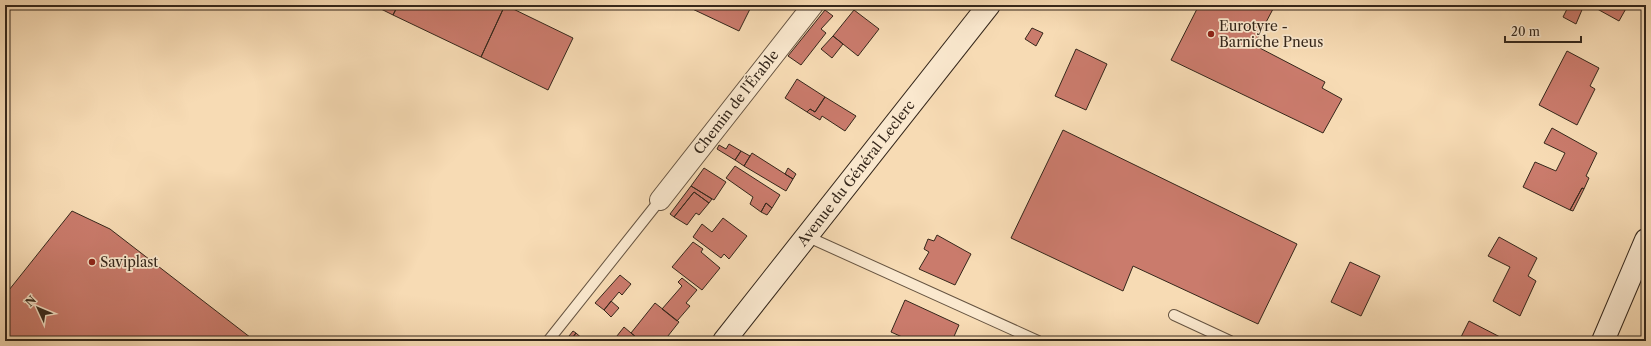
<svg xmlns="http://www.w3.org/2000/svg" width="1651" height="346" font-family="'Libre Caslon Text',serif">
	<rect width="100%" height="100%" fill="#f7dbb4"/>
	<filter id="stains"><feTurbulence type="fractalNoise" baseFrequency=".005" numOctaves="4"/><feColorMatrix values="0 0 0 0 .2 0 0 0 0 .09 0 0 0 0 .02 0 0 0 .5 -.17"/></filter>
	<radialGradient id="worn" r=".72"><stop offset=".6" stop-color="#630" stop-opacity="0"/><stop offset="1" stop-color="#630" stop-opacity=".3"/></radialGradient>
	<!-- building -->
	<path fill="#ca7b6c" stroke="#35271b" d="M373,5H398L393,15Z
		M398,5H505L481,57L393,15Z
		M505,5L573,38L548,90L481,57Z
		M684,5H752L739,31Z
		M1199,5H1266L1273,9L1254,45L1325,82L1322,88L1342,99L1323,133L1171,60Z
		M1569,5H1584L1576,24L1563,17Z
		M1590,5H1628L1619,21Z
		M825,10L833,16L821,29L826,33L801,65L788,56Z
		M854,10L879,29L858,56L833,36Z
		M1032,28L1043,33L1036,46L1025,39Z
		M833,36L843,44L832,58L821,49Z
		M1076,49L1107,64L1086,110L1055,96Z
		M1567,51L1599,68L1590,86L1595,89L1577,125L1539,105Z
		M797,79L825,97L815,112L810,109L807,112L785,98Z
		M825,97L856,116L845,131L822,116L820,120L807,112L810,109L815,112Z
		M1552,128L1597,153L1586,176L1589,178L1584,189L1582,188L1570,210L1523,187L1535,162L1556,171L1565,153L1544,143Z
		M1063,130L1297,244L1258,324L1133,266L1123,291L1011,238Z
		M729,144L741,151L735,160L717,149L719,145L726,149Z
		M741,151L750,156L744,166L735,160Z
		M752,153L793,179L786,191L744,166Z
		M735,166L780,195L772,208L766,203L761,212L750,204L753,197L726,178Z
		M704,168L726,182L714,200L691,186Z
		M788,168L796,174L793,179L785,174Z
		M691,186L712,199L709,203L694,192L674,217L670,214Z
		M1582,188L1584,189L1573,211L1570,210Z
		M694,192L709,203L699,215L696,213L687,225L674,217Z
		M766,203L772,208L767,215L761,212Z
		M72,211L110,229L255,341H5V295Z
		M723,218L747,236L729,259L724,254L721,258L693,237L702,224L712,232Z
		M937,235L971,254L955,285L919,269L929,252L924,249L928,239L934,241Z
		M1499,237L1537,258L1528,276L1536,281L1520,316L1493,301L1510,267L1488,256Z
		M693,242L703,249L701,252L720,268L702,290L672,267Z
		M1350,262L1380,276L1361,316L1331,302Z
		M620,275L631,284L622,295L619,292L604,310L595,303Z
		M682,278L697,290L686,303L690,306L677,321L662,309L682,286L678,282Z
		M905,300L959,325L952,341H911L891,332Z
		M611,301L619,308L611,317L604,310Z
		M655,303L679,322L664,341H641L631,333Z
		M1469,321L1502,338L1500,341H1459Z
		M624,327L631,333L641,341H613Z
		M573,331L576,333L570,341H565Z
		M576,333L585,341H570Z"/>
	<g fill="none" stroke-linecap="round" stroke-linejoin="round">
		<defs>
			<path id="lane" d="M806,236L1038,341
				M1174,315L1230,341
				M548,341L660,200"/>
			<path id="street" d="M660,200L813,5"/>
			<path id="secondary" d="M724,341L989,5
				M1603,341L1646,240"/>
		</defs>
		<!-- lane casing -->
		<use href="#lane" stroke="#665441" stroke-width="12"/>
		<!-- street casing -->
		<use href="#street" stroke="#665441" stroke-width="22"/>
		<!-- secondary casing -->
		<use href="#secondary" stroke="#35271b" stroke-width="24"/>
		<!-- lane -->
		<use href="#lane" stroke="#fae8ce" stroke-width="10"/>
		<!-- street -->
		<use href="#street" stroke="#fae8ce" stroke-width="20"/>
		<!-- secondary -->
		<use href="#secondary" stroke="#fae8ce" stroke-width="22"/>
	</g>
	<!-- markers -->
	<g fill="#8f2418" stroke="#fae8ce" stroke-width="1.5">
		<circle cx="1211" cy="34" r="4"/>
		<circle cx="92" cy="262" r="4"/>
	</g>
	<g text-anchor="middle" stroke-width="3.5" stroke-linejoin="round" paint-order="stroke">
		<!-- poi labels -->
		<g font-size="14" fill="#35271b" stroke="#fae8ce" text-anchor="start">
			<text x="1219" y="31">Eurotyre -<tspan x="1219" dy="16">Barniche Pneus</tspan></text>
			<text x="100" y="267">Saviplast</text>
		</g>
		<!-- street labels -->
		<g font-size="14" fill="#35271b" stroke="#fae8ce">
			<text transform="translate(736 102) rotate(-52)" y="5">Chemin de l'Érable</text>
			<text transform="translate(856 173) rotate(-52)" y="5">Avenue du Général Leclerc</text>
		</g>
	</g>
	<!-- margin -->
	<rect width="1651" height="346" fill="none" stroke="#f7dbb4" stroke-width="20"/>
	<rect x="6" y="6" width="1639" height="334" fill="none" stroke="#35271b" stroke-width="2"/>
	<rect x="10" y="10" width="1631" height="326" fill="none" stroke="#35271b"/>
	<!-- north arrow -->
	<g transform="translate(38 308) rotate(314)" stroke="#fae8ce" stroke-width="3" paint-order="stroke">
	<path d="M0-3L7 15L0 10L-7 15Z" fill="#35271b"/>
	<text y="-6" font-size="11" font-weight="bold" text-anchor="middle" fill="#35271b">N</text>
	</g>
	<!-- scale -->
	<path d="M1505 36v6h76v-6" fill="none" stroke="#35271b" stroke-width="2"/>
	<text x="1511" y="36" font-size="12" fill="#35271b" stroke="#fae8ce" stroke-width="3" paint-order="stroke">20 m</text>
	<rect width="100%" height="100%" filter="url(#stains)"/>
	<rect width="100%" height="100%" fill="url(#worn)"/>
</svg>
